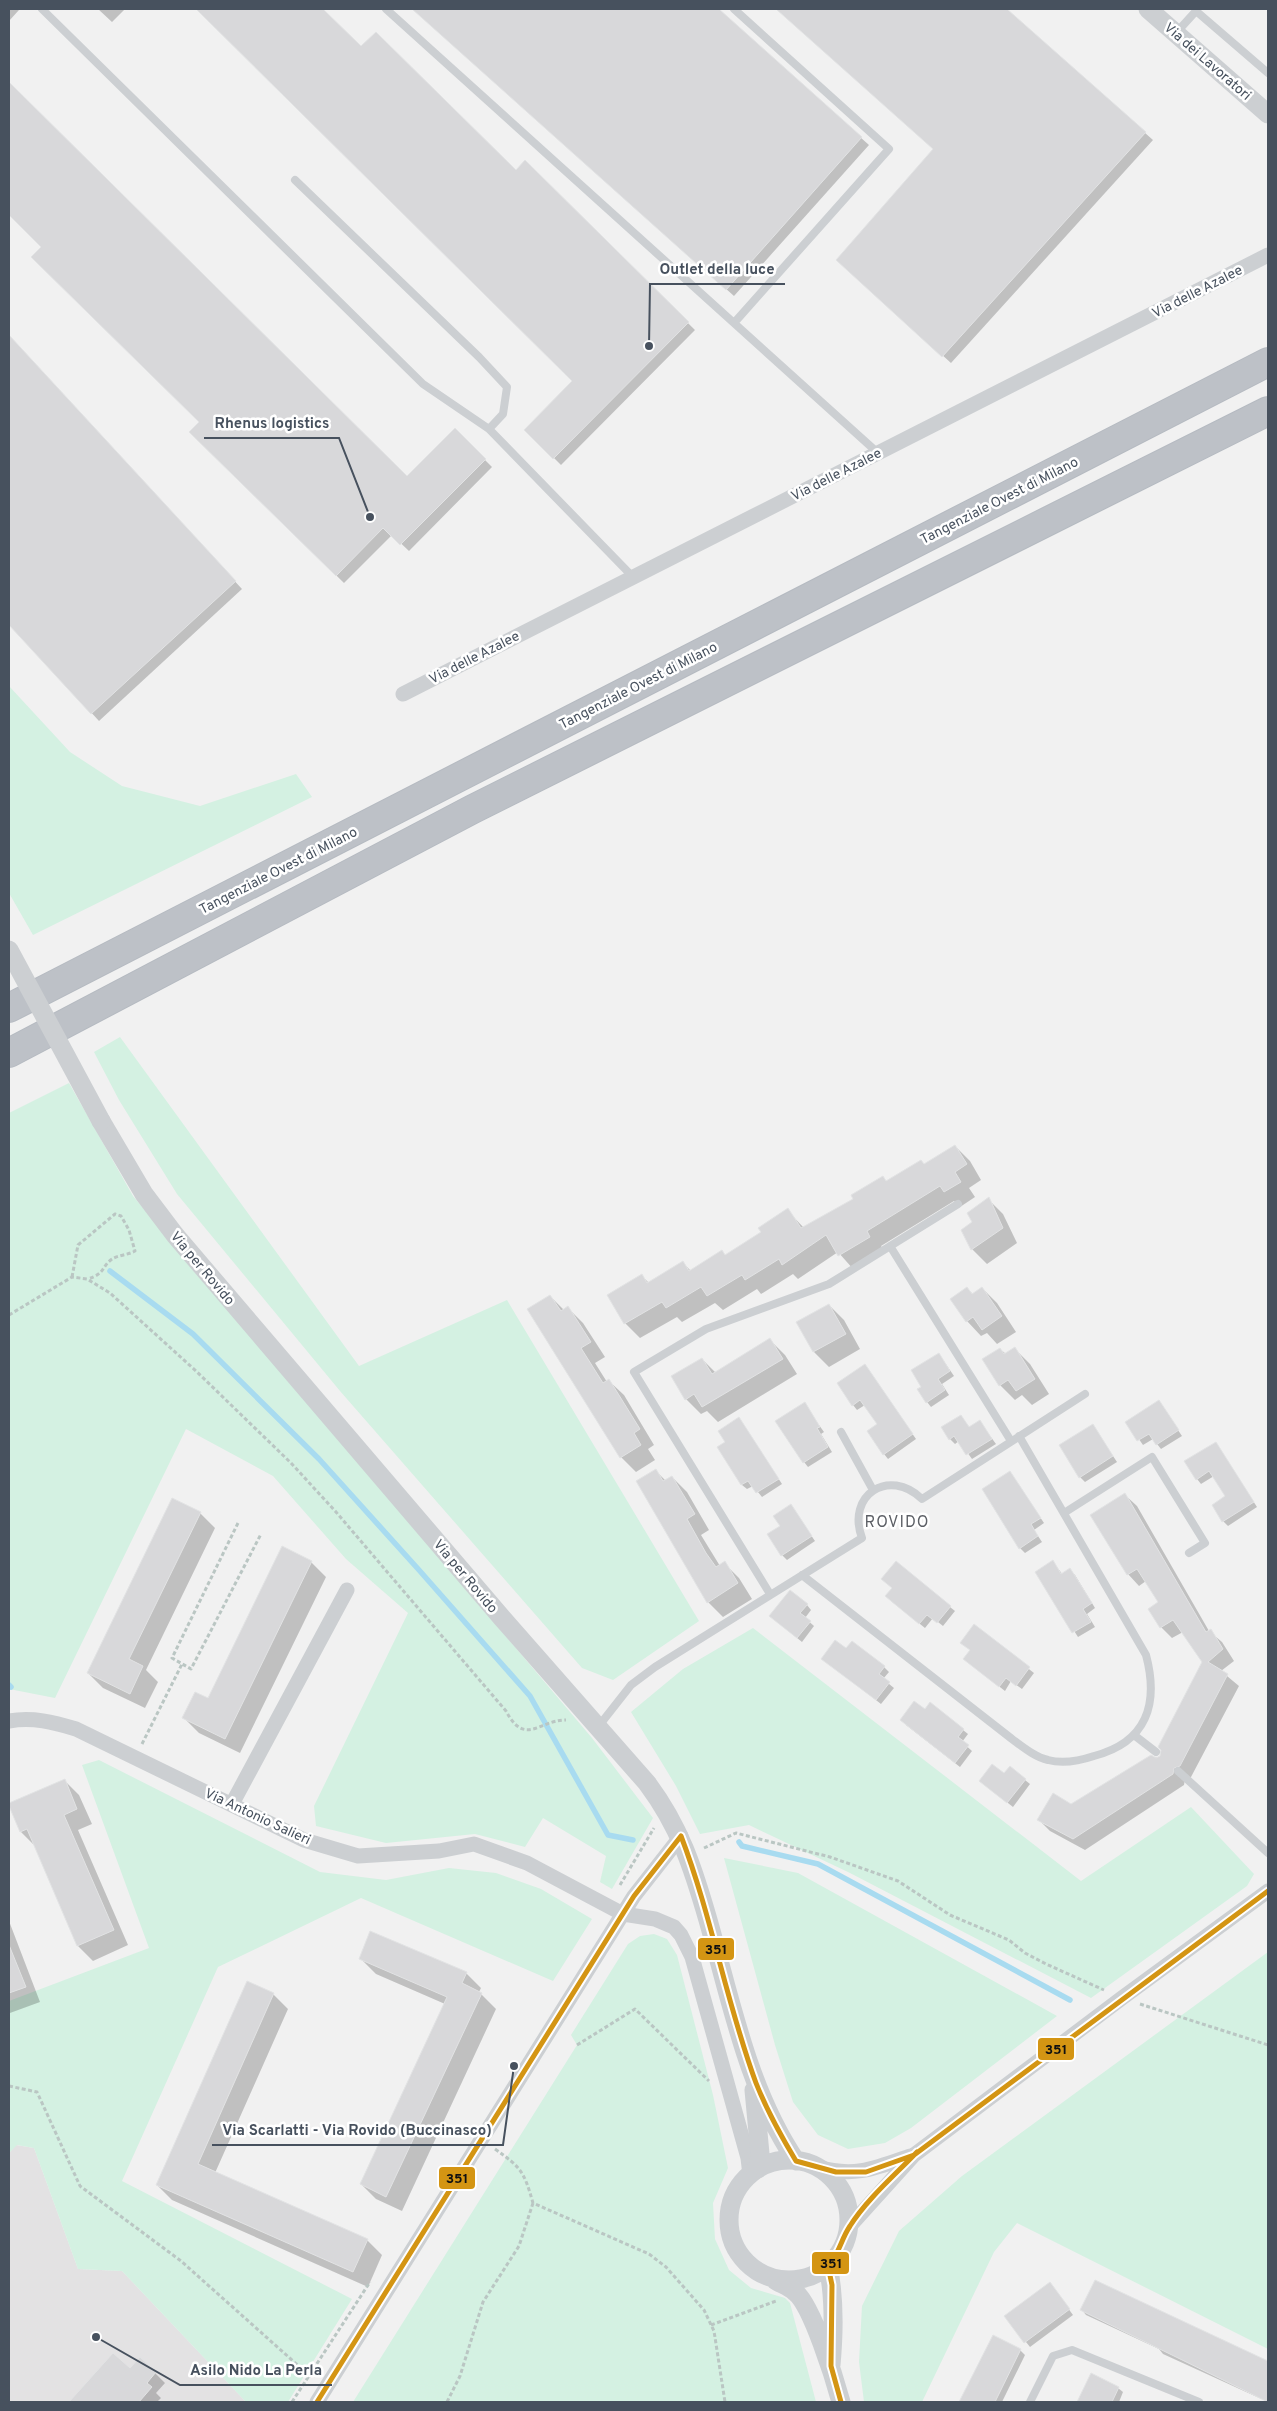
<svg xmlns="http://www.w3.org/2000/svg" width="1277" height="2411" font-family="Overpass,sans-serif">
	<rect width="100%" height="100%" fill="#f1f1f1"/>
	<!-- education -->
	<path fill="#e3e2e3" d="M16,2145L34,2148L78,2269L122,2271L246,2402H9V2153Z"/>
	<!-- green -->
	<path fill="#d4f1e2" d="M9,686L70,752L122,786L200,806L296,774L312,797L33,935L9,893Z
		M120,1037L359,1366L507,1300L699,1621L613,1680L582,1668L340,1391L177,1194L119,1100L94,1052Z
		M69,1083L133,1196L592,1738L653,1818L612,1889L600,1882L606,1856L543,1818L525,1847L475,1834L386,1843L316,1826L314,1806L408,1613L346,1559L273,1476L186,1429L55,1698L9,1689V1113Z
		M753,1628L1081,1881L1191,1807L1254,1874L1247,1886L1091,1998L850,1873L749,1825L700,1834L676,1786L631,1712L683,1669Z
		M99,1760L320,1872L386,1880L449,1868L496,1873L541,1889L592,1919L553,1981L361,1898L218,1967L122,2181L352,2299L288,2402H246L122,2271L78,2269L34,2148L17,2145L9,2153V2001L149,1948L82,1765Z
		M724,1858L798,1873L1057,2016L911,2128L885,2143L848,2149L818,2135L793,2102L775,2045Z
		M654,1934L667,1939L677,1955L713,2095L728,2168L713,2203L715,2239L729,2270L751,2288L785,2298L790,2303L816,2402H353L577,2045L571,2035L628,1944L640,1936Z
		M1268,1952V2349L1017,2223L994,2252L922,2402H864L859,2362L862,2306L899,2231L962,2176Z"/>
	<!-- shadow -->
	<path fill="#0003" d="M9,9L19,10L9,21Z
		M98,9H125L112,22Z
		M198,9H322L361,48L516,172L525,162L695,330L561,465L526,430L574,381Z
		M413,9H717L869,145L734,296Z
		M777,9H1005L1153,140L951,363L845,267L935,149Z
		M9,84L407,478L455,430L492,467L409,551L392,535L344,583L191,432L200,422L43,247L9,213Z
		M9,336L242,589L99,721L9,623Z
		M955,1146L970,1161L981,1180L969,1188L975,1197L960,1207L954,1201L881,1246L885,1252L854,1270L838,1252L798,1279L793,1274L761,1294L757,1289L723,1310L715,1303L682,1322L677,1317L640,1338L625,1323L642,1276L649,1283L683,1263L691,1271L722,1252L726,1256L763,1233L787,1210L804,1228L855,1200L883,1178L887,1182L925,1165Z
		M988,1199L1003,1214L1017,1243L987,1264L972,1249L962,1230L973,1222Z
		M982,1288L997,1303L1016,1332L997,1344L987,1333L981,1336L967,1321V1289L973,1294Z
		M550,1296L564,1310L568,1308L583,1323L605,1357L595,1363L607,1382L609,1381L624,1395L654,1445L648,1449L655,1460L636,1472L621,1457Z
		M829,1305L844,1320L860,1349L829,1367L814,1352L798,1323Z
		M770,1340L785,1355L797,1374L718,1422L707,1411L701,1414L686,1399L702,1359L716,1373Z
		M1000,1349L1006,1354L1015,1349L1030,1364L1049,1394L1032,1405L1022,1395L1015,1400L1000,1385Z
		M939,1354L954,1376L942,1384L949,1395L931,1407L927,1402L923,1388Z
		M865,1366L916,1439L888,1459L884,1454L878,1424L865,1405L857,1410L853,1405Z
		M1159,1402L1182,1436L1161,1449L1153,1439L1143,1445L1127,1422Z
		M804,1404L824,1432L821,1434L832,1452L808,1467L804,1462Z
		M961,1416L970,1428L980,1422L996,1444L972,1459L959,1441L955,1444L950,1439Z
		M739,1418L782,1484L762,1497L753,1486L747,1489L742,1485L718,1447L726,1442Z
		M1093,1426L1117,1462L1085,1482L1080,1477Z
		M1216,1443L1257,1507L1228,1526L1223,1521L1226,1497L1214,1476L1201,1484L1197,1479Z
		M656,1471L666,1481L672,1477L687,1492L709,1530L701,1535L720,1566L724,1563L739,1578L752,1599L723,1617L708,1602Z
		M1010,1472L1044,1523L1034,1530L1042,1542L1025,1553L1020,1548Z
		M1125,1495L1137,1506L1209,1631L1222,1642L1234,1661L1221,1671L1239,1686L1191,1777L1185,1779L1184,1785L1085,1850L1050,1831L1038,1819L1071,1806L1151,1756L1159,1758L1204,1661L1183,1632L1172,1638L1161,1627L1160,1603L1146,1581L1139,1586L1128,1574Z
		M791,1506L815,1541L787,1560L782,1555V1527Z
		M200,1513L215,1528L146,1670L158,1682L145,1708L103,1688L88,1673Z
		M311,1562L326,1577L240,1753L199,1733L184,1718L208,1700Z
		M1053,1562L1063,1575L1070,1570L1075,1575L1095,1608L1087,1614L1095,1627L1078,1637L1036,1572Z
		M891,1601L950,1607L955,1611L943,1626L933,1618L925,1628Z
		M807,1605L811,1610L805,1618L814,1626L802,1642L776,1621Z
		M974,1626L1034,1673L1022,1689L1011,1681L1005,1691L969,1663Z
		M847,1650L884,1667L889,1672L883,1679L894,1688L881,1704L828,1663Z
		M925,1711L963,1730L968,1734L962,1742L972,1751L960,1767L906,1725Z
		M1005,1775L1025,1780L1030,1784L1013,1807L985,1785Z
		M64,1780L79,1795L92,1824L78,1830L128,1945L93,1961L78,1946L35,1846L21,1832L9,1804Z
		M9,1921L40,2002L10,2013L9,2012Z
		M361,1959L466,1973L481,1988L479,1992L496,2009L402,2211L376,2199L361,2184L445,2004L376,1974Z
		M273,1994L288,2009L215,2173L367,2240L382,2255L368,2287L172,2200L157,2185Z
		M1095,2281L1268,2362V2402L1163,2354L1159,2349L1086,2315L1082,2310Z
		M1054,2289L1073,2315L1030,2347L1006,2317Z
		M993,2337L1020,2350L1025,2355L1002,2402H961Z
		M113,2354L130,2370L155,2373L165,2383L156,2393L161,2398L157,2402H71Z
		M1091,2375L1118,2388L1123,2392L1119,2402H1078Z"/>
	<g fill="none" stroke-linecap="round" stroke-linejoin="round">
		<!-- stream -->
		<path stroke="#a8dbf0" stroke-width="5.5" d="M110,1271L193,1334L319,1459L419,1570L530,1696L608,1835L633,1840
			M9,1685L11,1687
			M739,1842L742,1846L818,1864L1070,2000"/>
	</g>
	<!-- building -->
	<path fill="#d8d8da" stroke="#e2e3e4" d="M196,9H323L361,46L376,32L516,170L525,160L689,322L553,459L524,430L572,381Z
		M412,9H719L862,137L726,290Z
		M776,9H1007L1146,132L942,357L836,260L933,149Z
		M9,82L407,476L455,428L486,459L400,545L383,528L336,576L189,432L199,422L31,257L41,247L9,215Z
		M9,335L236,581L91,714L9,625Z
		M955,1145L967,1164L955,1172L961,1182L944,1192L940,1186L867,1231L870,1237L838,1256L826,1235L782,1265L779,1259L745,1280L742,1275L707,1296L701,1287L666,1308L662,1302L624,1324L607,1295L642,1274L647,1283L683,1261L689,1271L722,1250L725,1255L761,1232L758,1228L788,1208L801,1228L853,1199L851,1195L883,1176L886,1181L921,1160L924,1164Z
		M989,1197L1003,1228L971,1250L961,1230L972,1222L967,1213Z
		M967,1287L972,1294L982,1287L1002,1316L982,1330L973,1317L966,1322L950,1299Z
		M550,1295L561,1311L568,1306L591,1342L581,1348L603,1383L609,1379L640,1429L634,1433L641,1445L620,1458L527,1309Z
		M829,1304L846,1334L813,1352L796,1322Z
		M770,1338L783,1359L702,1407L694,1394L685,1400L671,1376L702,1358L712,1374Z
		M1015,1347L1035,1379L1016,1391L1008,1380L999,1386L982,1359L1000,1348L1004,1354Z
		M939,1353L950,1371L938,1379L945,1390L926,1403L917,1389L921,1387L911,1370Z
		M865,1364L913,1434L883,1455L867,1431L877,1424L860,1400L852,1406L837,1383Z
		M1159,1400L1179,1430L1156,1445L1149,1434L1137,1441L1125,1422Z
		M805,1402L820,1427L817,1428L828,1447L803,1463L775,1421Z
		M961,1415L969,1427L980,1420L992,1439L966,1455L954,1436L949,1440L941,1427Z
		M739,1417L779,1479L756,1493L748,1481L741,1485L717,1447L725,1442L718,1431Z
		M1093,1424L1113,1456L1079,1478L1059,1445Z
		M1216,1442L1254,1502L1222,1522L1212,1505L1225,1496L1209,1471L1196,1480L1184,1461Z
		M656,1469L663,1481L672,1476L695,1514L687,1519L706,1553L716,1567L725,1561L738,1583L707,1603L636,1481Z
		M1010,1471L1041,1518L1031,1524L1038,1536L1019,1549L982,1489Z
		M1125,1493L1206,1632L1211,1629L1223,1649L1208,1662L1228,1674L1180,1766L1174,1768L1173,1774L1073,1839L1037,1820L1053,1793L1071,1804L1151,1755L1156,1758L1160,1756L1161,1750L1158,1747L1202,1662L1173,1620L1160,1628L1148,1609L1158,1602L1137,1569L1127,1575L1090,1515Z
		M172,1498L201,1512L129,1659L143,1666L130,1694L87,1673Z
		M791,1504L812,1536L781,1556L767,1534L780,1526L773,1516Z
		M282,1546L312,1561L225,1739L182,1718L195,1692L208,1698Z
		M1053,1560L1061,1574L1070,1568L1092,1603L1083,1609L1091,1622L1072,1633L1035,1572Z
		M896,1561L951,1606L937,1623L927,1615L919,1624L885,1596L892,1588L881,1579Z
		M790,1590L808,1604L800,1613L811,1621L797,1638L769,1616Z
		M974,1624L1030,1667L1016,1686L1006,1678L999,1687L963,1659L970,1650L960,1643Z
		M835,1640L846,1648L852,1641L885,1666L879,1674L890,1682L876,1700L821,1659Z
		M914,1701L925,1709L930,1702L964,1729L958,1737L969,1745L955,1763L900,1720Z
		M992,1764L1004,1773L1010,1766L1026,1779L1007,1803L979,1781Z
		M65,1779L77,1809L64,1815L114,1930L77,1946L27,1829L20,1832L9,1806V1803Z
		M370,1931L467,1972L462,1983L482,1993L386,2197L360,2184L447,1997L359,1959Z
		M9,1945L26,1987L9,1993Z
		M247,1981L274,1993L198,2164L368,2239L353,2272L156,2185Z
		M1095,2280L1268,2361V2402L1080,2310Z
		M1050,2282L1070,2309L1024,2343L1004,2316Z
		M993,2335L1021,2349L995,2402H959Z
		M113,2353L130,2368L140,2357L156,2372L147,2383L152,2387L139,2402H69Z
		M1091,2373L1119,2387L1112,2402H1077Z"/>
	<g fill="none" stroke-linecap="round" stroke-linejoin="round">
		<defs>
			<path id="motorway" d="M9,1008L1268,362
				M9,1053L473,809L1268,411"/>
		</defs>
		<!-- motorway casing -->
		<use href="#motorway" stroke="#b5bac1" stroke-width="30"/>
		<!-- path -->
		<path stroke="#bac6c3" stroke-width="3" stroke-dasharray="4 2.5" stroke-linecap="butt" d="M72,1277L78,1245L115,1214L121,1216L129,1230L135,1251C128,1255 118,1255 112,1259C101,1267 106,1273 88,1279
			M9,1315L72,1277L87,1279L110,1293L196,1371L291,1463L336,1512L506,1711C525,1747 539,1720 566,1720
			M238,1523L172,1658L191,1669L261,1534
			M142,1744L182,1664
			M704,1848L736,1833L830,1857L898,1881L950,1915L1009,1940L1025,1953L1046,1964L1104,1990
			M620,1885L654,1828
			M1140,2004L1268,2045
			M577,2045L635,2009L709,2081
			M9,2086L37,2092L80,2186L181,2261L311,2377
			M495,2149C522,2168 524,2172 533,2203L649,2254L666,2267L704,2310L714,2331L725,2402
			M711,2325L776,2301
			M292,2402L370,2282
			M447,2402L460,2376L483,2302L519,2246L533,2203"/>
		<!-- service -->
		<path stroke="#cccfd2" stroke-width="8" d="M42,9L423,384L489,429L633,577
			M386,9L878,453
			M734,9L889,149L734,323
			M1176,33L1196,11L1268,73
			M295,180L479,357L507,387L503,414L489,429
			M890,1246L1011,1441
			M841,1432L873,1490
			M1064,1513L1152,1457L1205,1543L1189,1553
			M802,1575L1012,1739C1023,1747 1035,1757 1048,1760C1063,1764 1079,1761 1094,1756C1147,1742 1159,1704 1146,1655L1019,1436
			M770,1594L634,1372L706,1329L829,1284L958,1204
			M598,1727L631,1685L655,1667L862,1538C846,1495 889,1467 922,1499L1085,1394
			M1134,1735L1156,1752
			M1178,1771L1268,1853
			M1030,2402L1053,2356L1072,2350L1199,2402"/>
		<!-- minor -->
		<path stroke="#cccfd2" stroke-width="15" d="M403,694L1268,255
			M9,1721C33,1717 53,1722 76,1729L304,1840L358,1856L439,1851L474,1844L527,1863L623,1914L655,1919L674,1927L681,1935L692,1957L748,2158L750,2175
			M232,1804L347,1590
			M818,2167C854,2178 876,2168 910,2156
			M849,2227L914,2155L1122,1998L1268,1891
			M317,2402L634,1896L681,1836"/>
		<!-- tertiary -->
		<path stroke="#cccfd2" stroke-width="19" d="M1148,9L1268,114
			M101,1121L144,1194L175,1235L502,1618L647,1783C680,1827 693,1868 708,1920C731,2001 748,2090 796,2161
			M754,2090L760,2154L758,2169
			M729 2220a60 60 0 1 1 120 0a60 60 0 1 1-120 0Z
			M828,2266C835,2299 834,2332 831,2365
			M775,2280C781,2284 790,2287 795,2292C812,2305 835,2380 841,2402"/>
		<!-- motorway -->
		<use href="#motorway" stroke="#bdc1c7" stroke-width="28"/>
		<!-- tertiary-bridge -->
		<path stroke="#cccfd2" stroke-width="19" d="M9,950L101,1121"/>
		<defs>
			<path id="bus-1" d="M317,2402L634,1896L681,1836C712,1917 726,2002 756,2083C767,2111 781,2136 796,2161L836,2172H866L914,2155L1268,1891
				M841,2402L831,2366L832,2285L828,2266C841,2251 840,2241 850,2226C867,2199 895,2175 917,2152"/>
		</defs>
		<!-- bus-1 casing -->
		<use href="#bus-1" stroke="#fff" stroke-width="9"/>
		<!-- bus-1 -->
		<use href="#bus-1" stroke="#d49513" stroke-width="5"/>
	</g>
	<g text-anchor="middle" stroke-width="5" stroke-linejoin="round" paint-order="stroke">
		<!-- street labels -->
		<g font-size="14" fill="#47515e" stroke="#fff">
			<text transform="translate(1208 61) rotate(41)" y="5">Via dei Lavoratori</text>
			<text transform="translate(1197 291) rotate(-27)" y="5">Via delle Azalee</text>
			<text transform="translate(836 474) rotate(-27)" y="5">Via delle Azalee</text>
			<text transform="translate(999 500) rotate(-27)" y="5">Tangenziale Ovest di Milano</text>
			<text transform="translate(474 657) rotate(-27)" y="5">Via delle Azalee</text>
			<text transform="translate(638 685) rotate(-27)" y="5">Tangenziale Ovest di Milano</text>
			<text transform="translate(278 870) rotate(-27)" y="5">Tangenziale Ovest di Milano</text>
			<text transform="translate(203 1268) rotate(50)" y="5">Via per Rovido</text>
			<text transform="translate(466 1576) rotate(50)" y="5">Via per Rovido</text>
			<text transform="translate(258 1816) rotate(25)" y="5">Via Antonio Salieri</text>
		</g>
		<!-- quarter labels -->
		<g font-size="16" letter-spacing="1" fill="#5c5f65" stroke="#fff">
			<text x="897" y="1527">ROVIDO</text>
		</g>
	</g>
	<!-- callouts -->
	<path fill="none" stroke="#47515e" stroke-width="2" d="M649 346L650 284H785M370 517L339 438H204M514 2066L503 2145H212M96 2337L180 2385H332"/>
	<g fill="#47515e" stroke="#fff" stroke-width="2">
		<circle cx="649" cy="346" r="5"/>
		<circle cx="370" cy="517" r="5"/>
		<circle cx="514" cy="2066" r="5"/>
		<circle cx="96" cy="2337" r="5"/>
	</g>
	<g font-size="15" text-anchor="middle" font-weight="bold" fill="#47515e" stroke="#fff" stroke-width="5" stroke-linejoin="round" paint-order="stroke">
		<text x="717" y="274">Outlet della luce</text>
		<text x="272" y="428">Rhenus logistics</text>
		<text x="357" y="2135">Via Scarlatti - Via Rovido (Buccinasco)</text>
		<text x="256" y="2375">Asilo Nido La Perla</text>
	</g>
	<g stroke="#fff" stroke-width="2">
		<rect x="697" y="1937" width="38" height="24" rx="5" fill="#d49513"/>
		<rect x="1037" y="2037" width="38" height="24" rx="5" fill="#d49513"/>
		<rect x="438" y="2166" width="38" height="24" rx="5" fill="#d49513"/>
		<rect x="811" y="2251" width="39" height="24" rx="5" fill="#d49513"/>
	</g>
	<g font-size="14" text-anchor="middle" font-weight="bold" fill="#111">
		<text x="716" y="1954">351</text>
		<text x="1056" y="2054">351</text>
		<text x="457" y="2183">351</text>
		<text x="831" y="2268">351</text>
	</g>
	<!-- border -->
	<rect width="1277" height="2411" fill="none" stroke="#47515e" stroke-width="20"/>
</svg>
